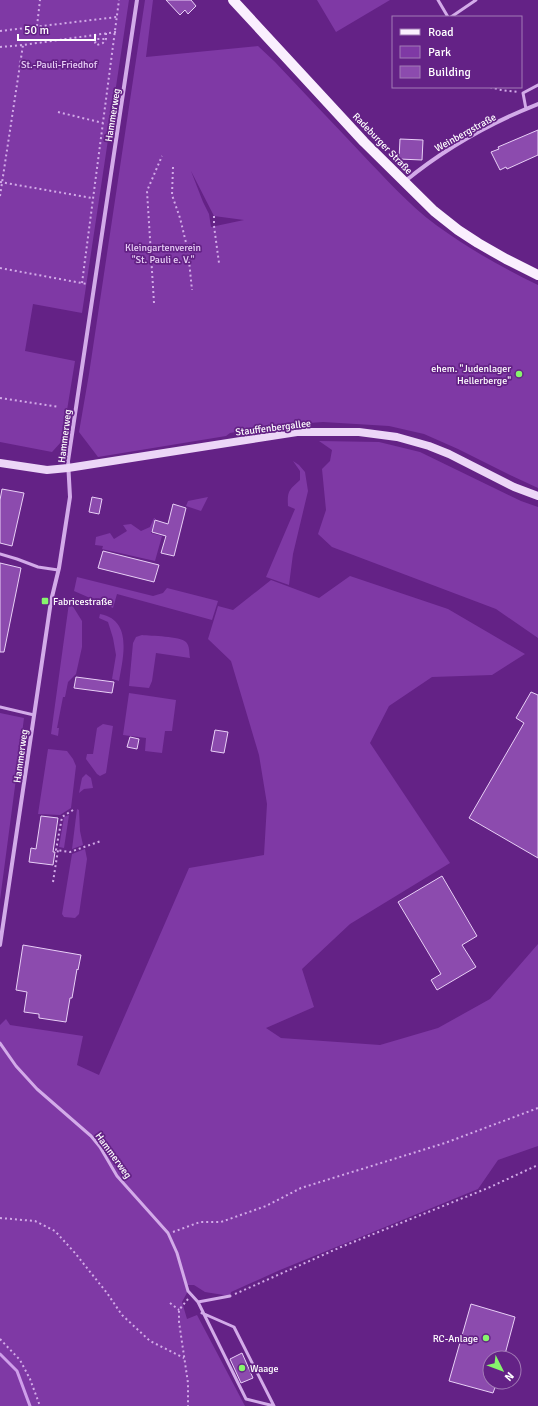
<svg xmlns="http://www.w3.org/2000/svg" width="538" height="1406" font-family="Signika,sans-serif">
	<rect width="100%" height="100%" fill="#642286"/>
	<!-- green -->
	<path fill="#7f39a5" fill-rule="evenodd" d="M0,0H129L82,313L33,304L25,351L75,361L62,441L52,452L0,442Z
		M145,0H153L146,57L258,46L275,62C304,93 333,123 361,153C385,178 408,204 436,225C469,249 501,267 538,285V488L510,475L458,449L424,434L389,426L323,422L295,424L243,432L241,431L230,433L226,436L98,457L79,432L89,374ZM191,171L214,216L244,220L211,227L209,214L203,202Z
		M317,0H390L336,32Z
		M319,441L379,442L420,452L521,501L538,507V638L496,609L332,547L318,534L326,510L322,469L330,461L332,450Z
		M293,461L299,465L305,472L308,491L293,554L289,585L266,577L295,509L288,506C287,491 289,490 300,480V471Z
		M208,497L201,511L186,506L188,501Z
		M154,518H155L151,533L162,536L155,561L102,549L103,546L95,545L96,537L110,533L114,539L127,531L123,525L131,524L141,531L150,527Z
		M350,576L448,609L525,654L492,675L432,677L389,706L370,743L450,863L350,924L302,969L314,1007L266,1028L281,1038L380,1045L438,1028L490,999L538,944V1146L498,1160L478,1189L280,1270L231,1292L230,1296L205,1292L194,1285H186L188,1291L182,1302L187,1319L197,1315L245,1406H0V1025L6,1019L10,1025L83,1036L77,1065L99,1075L189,868L264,855L267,804L259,755L231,661L208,639L218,606L233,610L271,580L319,598Z
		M77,577L153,596L163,593L167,588L218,601L212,620L117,594L113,608L74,591Z
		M69,603L72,605L82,621V647L76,674L68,682L65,697H63L57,728H59L58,736L51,734Z
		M100,614C133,620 123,658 119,681L112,679L116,655L113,638L108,622L99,618Z
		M142,635C151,636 180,636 186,642C190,646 189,653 190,658L156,653L152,681L149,688L129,686L133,643L136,637Z
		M129,693L176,700L172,731H165L162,753L145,751L146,738L123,735Z
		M0,713L24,718L0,900Z
		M103,724L113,726L106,773L100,776L97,774L86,759L87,754H93L97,728Z
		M48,749L67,751L73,759L76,766L71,808L60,815L38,814Z
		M86,774L91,778L93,788L84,789L79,793L82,778Z
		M77,809L79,810L80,831L83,845L72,849Z
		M69,815L64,848L59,847L64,817Z
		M85,849L87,859L79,914L75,918L64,917L62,914L72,854Z"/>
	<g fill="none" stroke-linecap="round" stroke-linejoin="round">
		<!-- stream -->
		<path stroke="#cf9fea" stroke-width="3" d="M0,1354L17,1371L30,1406"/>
	</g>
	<!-- building -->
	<path fill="#8c4bae" stroke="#e9d0f7" d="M166,0H191L196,6L188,14L185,10L180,15Z
		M538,130V155L507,169L506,167L500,170L491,152L499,149L498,147Z
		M400,139L423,140L422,160L399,159Z
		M2,489L24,493L12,546L0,543V500Z
		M92,497L102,499L99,514L89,512Z
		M173,504L186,508L174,556L161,553L166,536L152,532L155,520L168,524Z
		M103,551L159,565L154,582L98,568Z
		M0,563L21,568L4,652H0Z
		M76,677L114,682L112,693L74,688Z
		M531,692L538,695V858L469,818L524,723L516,718Z
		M215,730L228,732L224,753L211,751Z
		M130,737L139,739L137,749L127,747Z
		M41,816L58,818L53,852H55L53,865L29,862L31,848L36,849Z
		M442,876L477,936L462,945L476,967L437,990L431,980L441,974L398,902Z
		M23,945L81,955L78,970L77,969L72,998H70L66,1022L39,1018V1014L24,1012L27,992L16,990Z
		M471,1304L515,1317L504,1358H490V1382H497L493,1393L449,1381Z
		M242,1353L253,1378L241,1383L230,1359Z"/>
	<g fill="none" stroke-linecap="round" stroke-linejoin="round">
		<!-- path -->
		<path stroke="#d3abe9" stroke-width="2" stroke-dasharray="2 3" stroke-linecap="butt" d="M37,26L40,0
			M0,31L117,17
			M106,33V39L103,43L97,45L95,43L97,39H106
			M0,47L23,45L116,32
			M490,87L501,90L518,92
			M58,112L103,123
			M173,167L172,195L180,218L188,251L192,290
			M0,182L92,198
			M0,196L23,45
			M214,216V226L219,263
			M0,268L87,284
			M82,283L119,0
			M154,303L147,191L162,156
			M0,398L59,407
			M73,810L62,817L56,850L70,852L101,841
			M53,882L58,850
			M0,1218L35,1221L55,1231L75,1253L107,1293L122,1315L150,1341L184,1358
			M173,1232L200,1222H221L266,1206L301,1188L445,1143L538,1108
			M235,1294L341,1247L488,1188L538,1165
			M188,1299L179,1310V1322L188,1383V1406
			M170,1303L179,1310
			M0,1339L20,1360L30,1379L40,1406"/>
		<!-- service -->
		<path stroke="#d3abe9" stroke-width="3" d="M438,0L448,17
			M451,17L476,0
			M526,109L523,93L538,85
			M0,554L17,559L38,567L58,570
			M0,707L34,715
			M0,1043L16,1066L37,1089L91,1136L100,1147L117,1176L168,1233L177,1253L188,1291L198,1302L246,1399L274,1406
			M198,1302L230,1296
			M202,1313L234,1327L274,1406"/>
		<!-- minor -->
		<path stroke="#d3abe9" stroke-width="4" d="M404,182C444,149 490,123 538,104
			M0,945L51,601L59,568L70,497L68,461L137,0"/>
		<!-- secondary -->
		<path stroke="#ecd6f7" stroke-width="8" d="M0,463L47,470L68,468L297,432H359L397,437L429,446L449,454L514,487L538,496"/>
		<!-- primary -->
		<path stroke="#faeffe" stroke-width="10" d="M233,0L364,142L434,211L458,230L478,243L506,259L538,275"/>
	</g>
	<!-- markers -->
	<g fill="#87f56d" stroke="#642286" stroke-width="1.5">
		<circle cx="519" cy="374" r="4"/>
		<rect x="41" y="597" width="8" height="8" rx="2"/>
		<circle cx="486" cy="1338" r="4"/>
		<circle cx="242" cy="1368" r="4"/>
	</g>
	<g text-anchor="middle" stroke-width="3.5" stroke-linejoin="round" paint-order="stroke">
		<!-- park labels -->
		<g font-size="10" fill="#e9d0f7" stroke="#642286">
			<text x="59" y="68">St.-Pauli-Friedhof</text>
			<text x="163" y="251">Kleingartenverein<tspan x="163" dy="12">"St. Pauli e. V."</tspan></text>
		</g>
		<!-- street labels -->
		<g font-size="10" fill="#fff" stroke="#642286">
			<text transform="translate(112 115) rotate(-81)" y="4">Hammerweg</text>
			<text transform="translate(465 132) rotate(-29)" y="4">Weinbergstraße</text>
			<text transform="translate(383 143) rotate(46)" y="4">Radeburger Straße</text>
			<text transform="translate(273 427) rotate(-7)" y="4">Stauffenbergallee</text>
			<text transform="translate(64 436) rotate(-83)" y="4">Hammerweg</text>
			<text transform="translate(20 756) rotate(-82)" y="4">Hammerweg</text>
			<text transform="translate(114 1155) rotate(54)" y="4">Hammerweg</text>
		</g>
		<!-- poi labels -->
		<g font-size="10" fill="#fff" stroke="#642286" text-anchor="end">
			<text x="511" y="372">ehem. "Judenlager<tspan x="511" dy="12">Hellerberge"</tspan></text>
			<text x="53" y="605" text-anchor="start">Fabricestraße</text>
			<text x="478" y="1342">RC-Anlage</text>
			<text x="250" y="1372" text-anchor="start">Waage</text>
		</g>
	</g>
	<!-- legend -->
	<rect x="392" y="16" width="130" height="72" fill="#642286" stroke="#a27ab6"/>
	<rect x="400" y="29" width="20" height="6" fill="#faeffe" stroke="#a27ab6"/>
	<text x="428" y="36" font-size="12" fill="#ffffff">Road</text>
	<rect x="400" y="46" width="20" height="12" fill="#7f39a5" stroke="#a27ab6"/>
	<text x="428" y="56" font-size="12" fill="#ffffff">Park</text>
	<rect x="400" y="66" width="20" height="12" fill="#8c4bae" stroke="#a27ab6"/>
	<text x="428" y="76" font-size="12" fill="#ffffff">Building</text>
	<!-- north arrow -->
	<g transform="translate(502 1370) rotate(132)"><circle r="19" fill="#642286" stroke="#a27ab6"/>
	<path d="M0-3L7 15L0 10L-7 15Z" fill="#87f56d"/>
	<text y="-6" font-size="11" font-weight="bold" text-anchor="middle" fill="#ffffff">N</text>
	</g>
	<!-- scale -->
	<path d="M18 34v6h77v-6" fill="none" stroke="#ffffff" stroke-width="2"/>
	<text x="24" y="34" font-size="12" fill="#ffffff" stroke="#642286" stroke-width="3" paint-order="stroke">50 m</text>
</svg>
